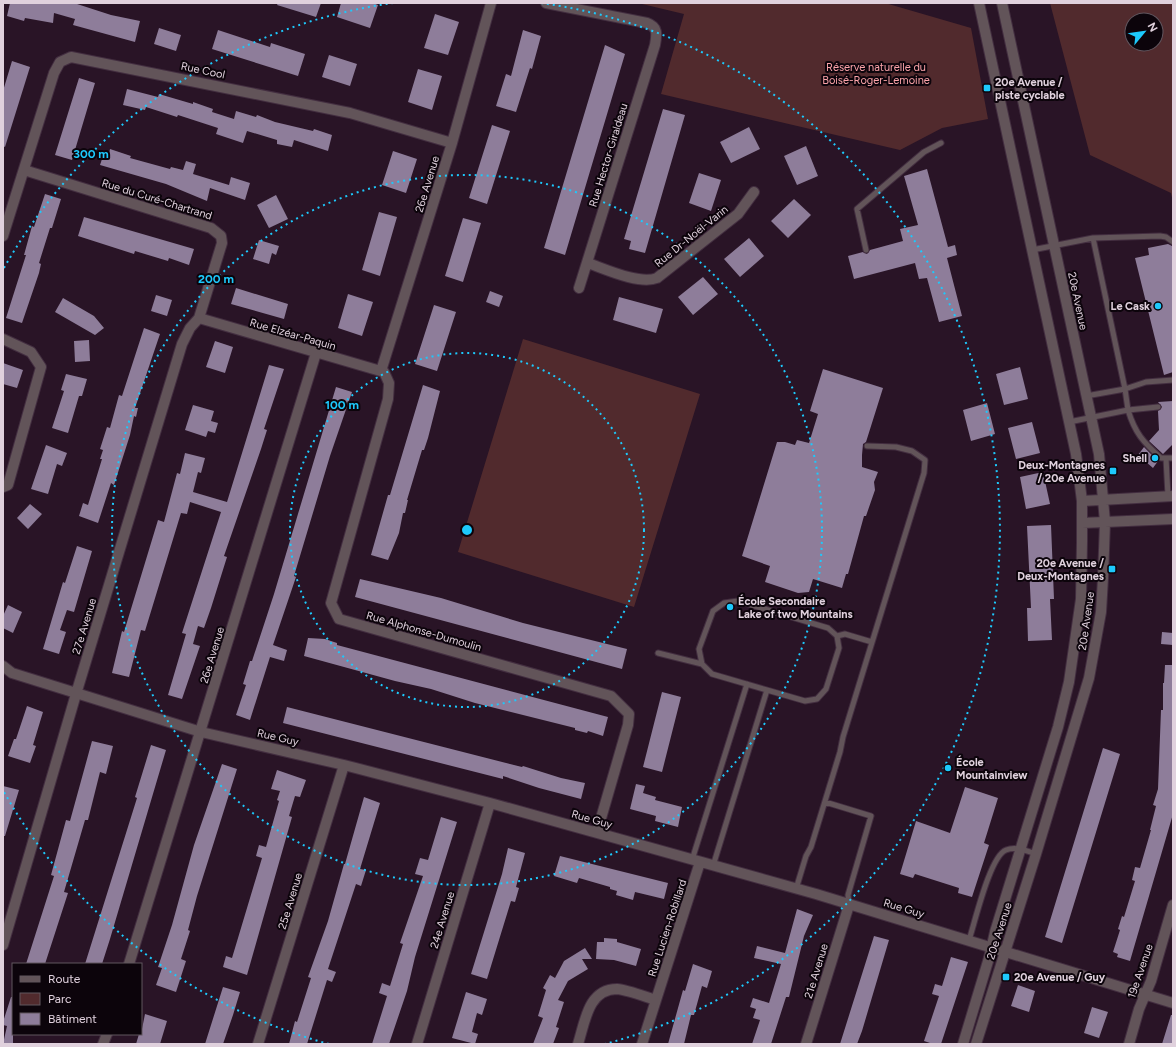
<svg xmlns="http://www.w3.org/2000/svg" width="1176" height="1047" font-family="Figtree,sans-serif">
	<rect width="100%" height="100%" fill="#291426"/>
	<!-- green -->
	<path fill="#512a2d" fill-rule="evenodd" d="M638,3H885L971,28L988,119L942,128L900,150L661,94L684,14Z
		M1050,3H1173V202L1171,193L1090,155ZM1132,20H1156V44H1132Z
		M523,339L700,394L634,607L458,552Z"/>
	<!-- building -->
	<path fill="#8e7d9a" d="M10,3H74L111,15L140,21L135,42L73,25L75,19L54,13L53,23L25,18L24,21L7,16Z
		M278,3H321L316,17L277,5Z
		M341,3H373L378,5L370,28L337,17Z
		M435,14L459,22L448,55L424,48Z
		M159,28L181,35L176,51L154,44Z
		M218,30L270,47L271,43L305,54L298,76L212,49Z
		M523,30L541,36L532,69L530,68L516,112L496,106L506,74L511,76Z
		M605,45L625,54L565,255L544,248Z
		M329,55L357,64L350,86L322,77Z
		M12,61L30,67L5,147L3,146V91Z
		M418,69L442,76L432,110L408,102Z
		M79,78L95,83L72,160L55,155Z
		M127,89L158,97L159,94L193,104V102L213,109L212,112L234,119L236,111L256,117L257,115L275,122L313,131L314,129L332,135L328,151L294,140L292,147L277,144V140L247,131L243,143L216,134L218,128L178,115L177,117L146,107L145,110L123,105Z
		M663,109L685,115L645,253L629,249L631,241L624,239Z
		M492,125L510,131L487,204L469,198Z
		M749,127L760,149L731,163L720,142Z
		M806,146L818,176L797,185L784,156Z
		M110,149L131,156L130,158L170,169L171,167L183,170L186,161L196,164L193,174L229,185L231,177L250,183L245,200L210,188L207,201L166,184L100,165L104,153L109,154Z
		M393,151L417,159L406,193L382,185Z
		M927,169L948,247L955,245L957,255L947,258L962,316L939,322L927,278L919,279L915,263L854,279L848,256L863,252L867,254L870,250L903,241L900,229L918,225L904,176Z
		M699,173L721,180L711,211L689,203Z
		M45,194L61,199L52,228H50L39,263L41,264L39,273L22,323L6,318L26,255H24L32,226L34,227Z
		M276,195L288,219L269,228L257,205Z
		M794,199L811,215L788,238L771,221Z
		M379,212L397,217L380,276L362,270Z
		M84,217L194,249L189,265L169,258L168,261L135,251L134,254L78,236Z
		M463,218L481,223L463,282L445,276Z
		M749,238L764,256L740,277L724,259Z
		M259,240L279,246L276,255L272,253L269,264L253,259Z
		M1168,244L1172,246L1173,251V372L1164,375L1135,258L1149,255L1148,248Z
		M703,277L718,294L693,315L678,297Z
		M236,288L288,304L284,319L231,304Z
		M490,291L503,296L499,307L486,302Z
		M348,294L373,302L362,336L338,328Z
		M156,295L172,300L167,316L151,311Z
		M619,297L663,309L656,333L613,320Z
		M63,298L94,316L104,328L95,335L55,312Z
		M434,305L456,312L437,371L415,364Z
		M144,328L160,334L135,408H138L136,417L134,416L130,435L114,485L111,483L98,523L79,516L83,503L88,505L102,459H100L103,450L100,449L107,427L110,428L119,395L122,396Z
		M89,340L90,361L75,362L74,341Z
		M215,341L233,347L225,373L206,367Z
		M3,363L23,370L17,388L3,384Z
		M269,365L284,369L264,429L267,430L261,449L224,556L227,557L211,608L204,628L198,626L193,644L200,646L182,699L168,695L186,634L182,633L221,512L190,502L187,514L181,513L145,631L141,630L129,677L112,673L122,631L124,632L158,520L164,522L177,473L180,474L185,453L205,458L201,473L198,472L193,492L227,502Z
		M1020,367L1028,399L1004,405L996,374Z
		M823,369L883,388L866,442L863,444L862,455V467L878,472L874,482L875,490L866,516H864L848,574H846L842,588L813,579L809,592L798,593L765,582L770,566L742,556L777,442H785L795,445L797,440L809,443L818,414L810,411Z
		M66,374L87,379L82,396H79L68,433L52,428L64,391L61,390Z
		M423,385L440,391L428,438L424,450H422L407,500H408L405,513H403L399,533L388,560L371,555L388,495H390Z
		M336,387L352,392L330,456L294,576L296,577L273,645L287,650L284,661L270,657L250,720L236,715L246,685L243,684L250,661H252L274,594Z
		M1173,401V444L1163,454L1149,441L1159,430L1158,411L1162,407L1158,402Z
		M987,403L995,434L971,441L963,410Z
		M193,405L214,411L211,421L218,423L215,433L208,431L206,437L185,430Z
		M1032,422L1040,453L1016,459L1008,428Z
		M46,445L67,453L62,466L57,464L48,494L31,489Z
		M1144,447L1158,461L1153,468L1138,455Z
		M1043,472L1050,504L1026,509L1020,477Z
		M30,504L42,514L28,529L17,518Z
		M1051,525L1054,599H1050L1052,640L1028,641L1027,608H1031L1027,526Z
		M77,546L92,551L74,612L67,610L60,630L66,632L59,654L43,649L63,582L65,583Z
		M360,579L441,598L523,623L627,649L622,669L355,597Z
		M8,605L22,612L13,633L3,628V616Z
		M1162,632L1173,633V645L1161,644Z
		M308,638L325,639L337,643V645L608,717L603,736L588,731L587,733L575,730V728L475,703L431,689L395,681L304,656Z
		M1165,665H1173V814L1130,961L1117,957L1118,954L1113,952L1120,930L1118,929L1122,916L1124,917L1135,881L1132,880L1135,867L1140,868L1151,830H1150L1156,806L1153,805L1158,789L1161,710H1163V683H1164Z
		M662,692L681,697L662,772L643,767Z
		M27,706L43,712L33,745L36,746L30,763L8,756L14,739H16Z
		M287,707L522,767L523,766L561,778L585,783L581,799L539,788L503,776V779L283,723Z
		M92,741L113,746L106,774L100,772L88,820H85L64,892L68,893L45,964H26L54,876L51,875L66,820L70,821Z
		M151,745L166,750L110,939L102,964H85L137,798L135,797Z
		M1103,748L1120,754L1062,943L1045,937Z
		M222,764L237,769L197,896L188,930L190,931L181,959L186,961L176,992L156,985L162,968L158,967L172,925L194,845Z
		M277,770L306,780L300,797L295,796L289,816L292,817L247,975L223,967L226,956L232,958L262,858L256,856L259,845L266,847L279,801L277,800L280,791L271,789Z
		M636,784L645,786L643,793L656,797L655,800L682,807L678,827L655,821L656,816L630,809Z
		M3,786L19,790L5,836H3Z
		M965,787L998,798L984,843L989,845L972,897L958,893L959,888L915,874L913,878L900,874L916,821L950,833Z
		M364,797L380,803L360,869L366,870L361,886L356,884L328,969L336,972L332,982L327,980L307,1044H289L295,1021L297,1022L311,978L308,977L328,921L344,864H345Z
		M441,817L457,822L415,957L407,991L389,1044H372L387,996L379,993L382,983L390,986L403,944L400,943L423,876L415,874L420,858L428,860Z
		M508,848L525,853L516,887L519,888L515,902L511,901L487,979L471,974L502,874Z
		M560,856L668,883L664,899L635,892L633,900L616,895L617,891L610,889V887L579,878L577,883L554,876Z
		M797,909L813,915L804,936L789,997H786L771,1044H752L760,1020L753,1018L756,1009L750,1007L753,998L769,1003L781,964L754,958L757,946L785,953Z
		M874,936L889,940L862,1031L857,1044H840Z
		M604,938L617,939V942L641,949L636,966L614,960L596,959L597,942H604Z
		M585,948L592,959H582L588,969L568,981L558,1000L564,1002L556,1027L559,1028L553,1044H533L543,1018L538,1016L546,990L543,988L550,975L555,978L564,961Z
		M951,957L968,962L941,1044H933L924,1041L939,996L932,994L935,984L942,986Z
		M693,964L712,971L707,988L702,986L694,1015H691L684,1044H668L683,990L685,991Z
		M1018,985L1035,991L1029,1012L1011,1006Z
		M223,987L240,992L233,1015L223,1044H205Z
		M466,992L487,999L482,1015L477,1013L472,1032L478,1034L475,1044L452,1038Z
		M11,997H13V1044H3L7,1026L3,1025V1022Z
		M1092,1007L1108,1012L1099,1038L1084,1033Z
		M145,1014L167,1021L160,1044H136L139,1034H141Z
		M1171,1015H1173V1044H1162Z"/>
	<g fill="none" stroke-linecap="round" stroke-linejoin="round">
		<defs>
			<path id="service" d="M1093,238L1160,236L1166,237L1173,242
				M866,250L857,209L924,152L941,143
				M1032,250L1093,238L1125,389L1146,382L1173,380
				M1158,407L1128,410C1135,433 1143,442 1161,458H1173
				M1069,422L1128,410L1125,389L1086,396
				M1166,458L1168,496
				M837,636L845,634L872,642
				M658,653L702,664
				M825,802L871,816L848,895L849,905
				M692,860L747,684
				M713,866L767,690L805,701L817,699L826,689L839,648L837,636L828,628L738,601L724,603L713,611L699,649L702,664L712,674L767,690
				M796,889L806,856L811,847L840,752L843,737L924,473L925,460L912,451L896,447L867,446
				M969,940C975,922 990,856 1006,850C1016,846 1027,851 1036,854"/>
			<path id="minor" d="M546,3L647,23C658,27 657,34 655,45L579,288
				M3,236L54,73L60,62L71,57L350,113L452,143
				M588,263C605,269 640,285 657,278L738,214L754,192
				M199,318L384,372L389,383L388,399L331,603L339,619L611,696L629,714L628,725L597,832
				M3,339L31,352L41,367L8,485L3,487
				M381,371L452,143L491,3
				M3,666L12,673L201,732L344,765L490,803L816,894L1173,1003
				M3,945L76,694L182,344L190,328L199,318L222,243L221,236L211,228L24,170
				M129,964L316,353
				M103,1044L107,1034
				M258,1044L344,765
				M417,1044L490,803
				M578,1044C585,1022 588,989 617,989C628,990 646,997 656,1000
				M642,1044L700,862
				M806,1044L849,905
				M1129,1044L1139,1009L1151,981L1173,905"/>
			<path id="tertiary" d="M1082,501L1173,496
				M1082,523L1173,519
				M963,1044L989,958L995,932L1058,727L1069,682L1081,599L1082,542V501L1076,454L979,3
				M976,1044L1036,854L1089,678L1101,612L1103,578L1105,522L1099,454L1002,3"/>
		</defs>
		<!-- service casing -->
		<use href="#service" stroke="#432e40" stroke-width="7"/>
		<!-- minor casing -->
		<use href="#minor" stroke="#432e40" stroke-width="12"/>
		<!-- tertiary casing -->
		<use href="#tertiary" stroke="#432e40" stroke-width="12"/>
		<!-- service -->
		<use href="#service" stroke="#625459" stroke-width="5"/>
		<!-- minor -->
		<use href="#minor" stroke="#625459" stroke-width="10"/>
		<!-- tertiary -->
		<use href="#tertiary" stroke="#625459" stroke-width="10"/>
	</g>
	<!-- distance rings -->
	<g fill="none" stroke="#1dc9fc" stroke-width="2" stroke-dasharray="2 4">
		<circle cx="467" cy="530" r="177"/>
		<circle cx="467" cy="530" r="355"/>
		<path d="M329 1044A532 532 0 0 1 4 792M4 268A532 532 0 0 1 393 3M541 3A532 532 0 0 1 605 1044"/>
	</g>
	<!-- markers -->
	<g fill="#1dc9fc" stroke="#0c040b" stroke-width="1.5">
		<rect x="983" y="84" width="8" height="8" rx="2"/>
		<circle cx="1158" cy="306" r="4"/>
		<circle cx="1155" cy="458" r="4"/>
		<rect x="1109" y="467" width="8" height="8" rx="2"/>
		<rect x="1108" y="565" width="8" height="8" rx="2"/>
		<circle cx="730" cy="607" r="4"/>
		<circle cx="948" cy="768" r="4"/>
		<rect x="1002" y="973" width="8" height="8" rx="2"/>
	</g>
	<g text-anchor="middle" stroke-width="4" stroke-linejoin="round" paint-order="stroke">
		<!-- park labels -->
		<g font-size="11" fill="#fca4aa" stroke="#0c040b">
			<text x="876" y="71">Réserve naturelle du<tspan x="876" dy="13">Boisé-Roger-Lemoine</tspan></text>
		</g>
		<!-- street labels -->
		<g font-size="11" fill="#e0d1dd" stroke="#0c040b">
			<text transform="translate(203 70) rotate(12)" y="4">Rue Cool</text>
			<text transform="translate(608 155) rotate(-73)" y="4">Rue Hector-Giraldeau</text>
			<text transform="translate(427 184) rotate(-73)" y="4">26e Avenue</text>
			<text transform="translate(157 199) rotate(17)" y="4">Rue du Curé-Chartrand</text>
			<text transform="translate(691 236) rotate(-39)" y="4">Rue Dr-Noël-Varin</text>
			<text transform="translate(1078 301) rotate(78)" y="4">20e Avenue</text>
			<text transform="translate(293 334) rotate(16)" y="4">Rue Elzéar-Paquin</text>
			<text transform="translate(1086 621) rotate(-82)" y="4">20e Avenue</text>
			<text transform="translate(84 626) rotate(-73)" y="4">27e Avenue</text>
			<text transform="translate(424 631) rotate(16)" y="4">Rue Alphonse-Dumoulin</text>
			<text transform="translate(212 655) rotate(-73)" y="4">26e Avenue</text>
			<text transform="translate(278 737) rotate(13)" y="4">Rue Guy</text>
			<text transform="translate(592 819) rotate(16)" y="4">Rue Guy</text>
			<text transform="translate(290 901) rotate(-73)" y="4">25e Avenue</text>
			<text transform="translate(904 908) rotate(17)" y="4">Rue Guy</text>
			<text transform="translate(442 920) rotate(-73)" y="4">24e Avenue</text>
			<text transform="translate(667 928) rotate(-72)" y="4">Rue Lucien-Robillard</text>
			<text transform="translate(999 931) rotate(-72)" y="4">20e Avenue</text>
			<text transform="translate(816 971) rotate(-73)" y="4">21e Avenue</text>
			<text transform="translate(1140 971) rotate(-71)" y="4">19e Avenue</text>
		</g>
		<!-- poi labels -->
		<g font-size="11" font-weight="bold" fill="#e0d1dd" stroke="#0c040b" text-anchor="start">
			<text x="995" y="86">20e Avenue /<tspan x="995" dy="13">piste cyclable</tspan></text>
			<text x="1150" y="310" text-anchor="end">Le Cask</text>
			<text x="1147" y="462" text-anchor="end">Shell</text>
			<text x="1105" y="469" text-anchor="end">Deux-Montagnes<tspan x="1105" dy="13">/ 20e Avenue</tspan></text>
			<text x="1104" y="567" text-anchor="end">20e Avenue /<tspan x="1104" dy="13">Deux-Montagnes</tspan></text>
			<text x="738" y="605">École Secondaire<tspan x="738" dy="13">Lake of two Mountains</tspan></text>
			<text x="956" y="766">École<tspan x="956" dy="13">Mountainview</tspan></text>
			<text x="1014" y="981">20e Avenue / Guy</text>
		</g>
	</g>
	<circle cx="467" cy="530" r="6" fill="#1dc9fc" stroke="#0c040b" stroke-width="2"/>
	<g font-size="12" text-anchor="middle" font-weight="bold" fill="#1dc9fc" stroke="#0c040b" stroke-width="4" stroke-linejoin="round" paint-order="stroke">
		<text x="91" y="158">300 m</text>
		<text x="216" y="283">200 m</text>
		<text x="342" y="409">100 m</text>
	</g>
	<!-- border -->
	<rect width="1176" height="1047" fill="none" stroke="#e0d1dd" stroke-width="8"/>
	<!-- legend -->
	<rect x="12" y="963" width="130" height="72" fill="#0c040b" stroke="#61565f"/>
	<rect x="20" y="976" width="20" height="6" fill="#625459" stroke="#61565f"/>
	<text x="48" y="983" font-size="12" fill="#e0d1dd">Route</text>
	<rect x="20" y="993" width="20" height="12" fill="#512a2d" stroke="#61565f"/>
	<text x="48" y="1003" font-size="12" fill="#e0d1dd">Parc</text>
	<rect x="20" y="1013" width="20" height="12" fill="#8e7d9a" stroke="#61565f"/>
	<text x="48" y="1023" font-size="12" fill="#e0d1dd">Bâtiment</text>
	<!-- north arrow -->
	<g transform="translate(1144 32) rotate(61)"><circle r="19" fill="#0c040b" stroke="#61565f"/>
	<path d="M0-3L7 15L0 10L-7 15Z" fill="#1dc9fc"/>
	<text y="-6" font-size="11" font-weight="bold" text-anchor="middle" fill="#e0d1dd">N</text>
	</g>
</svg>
